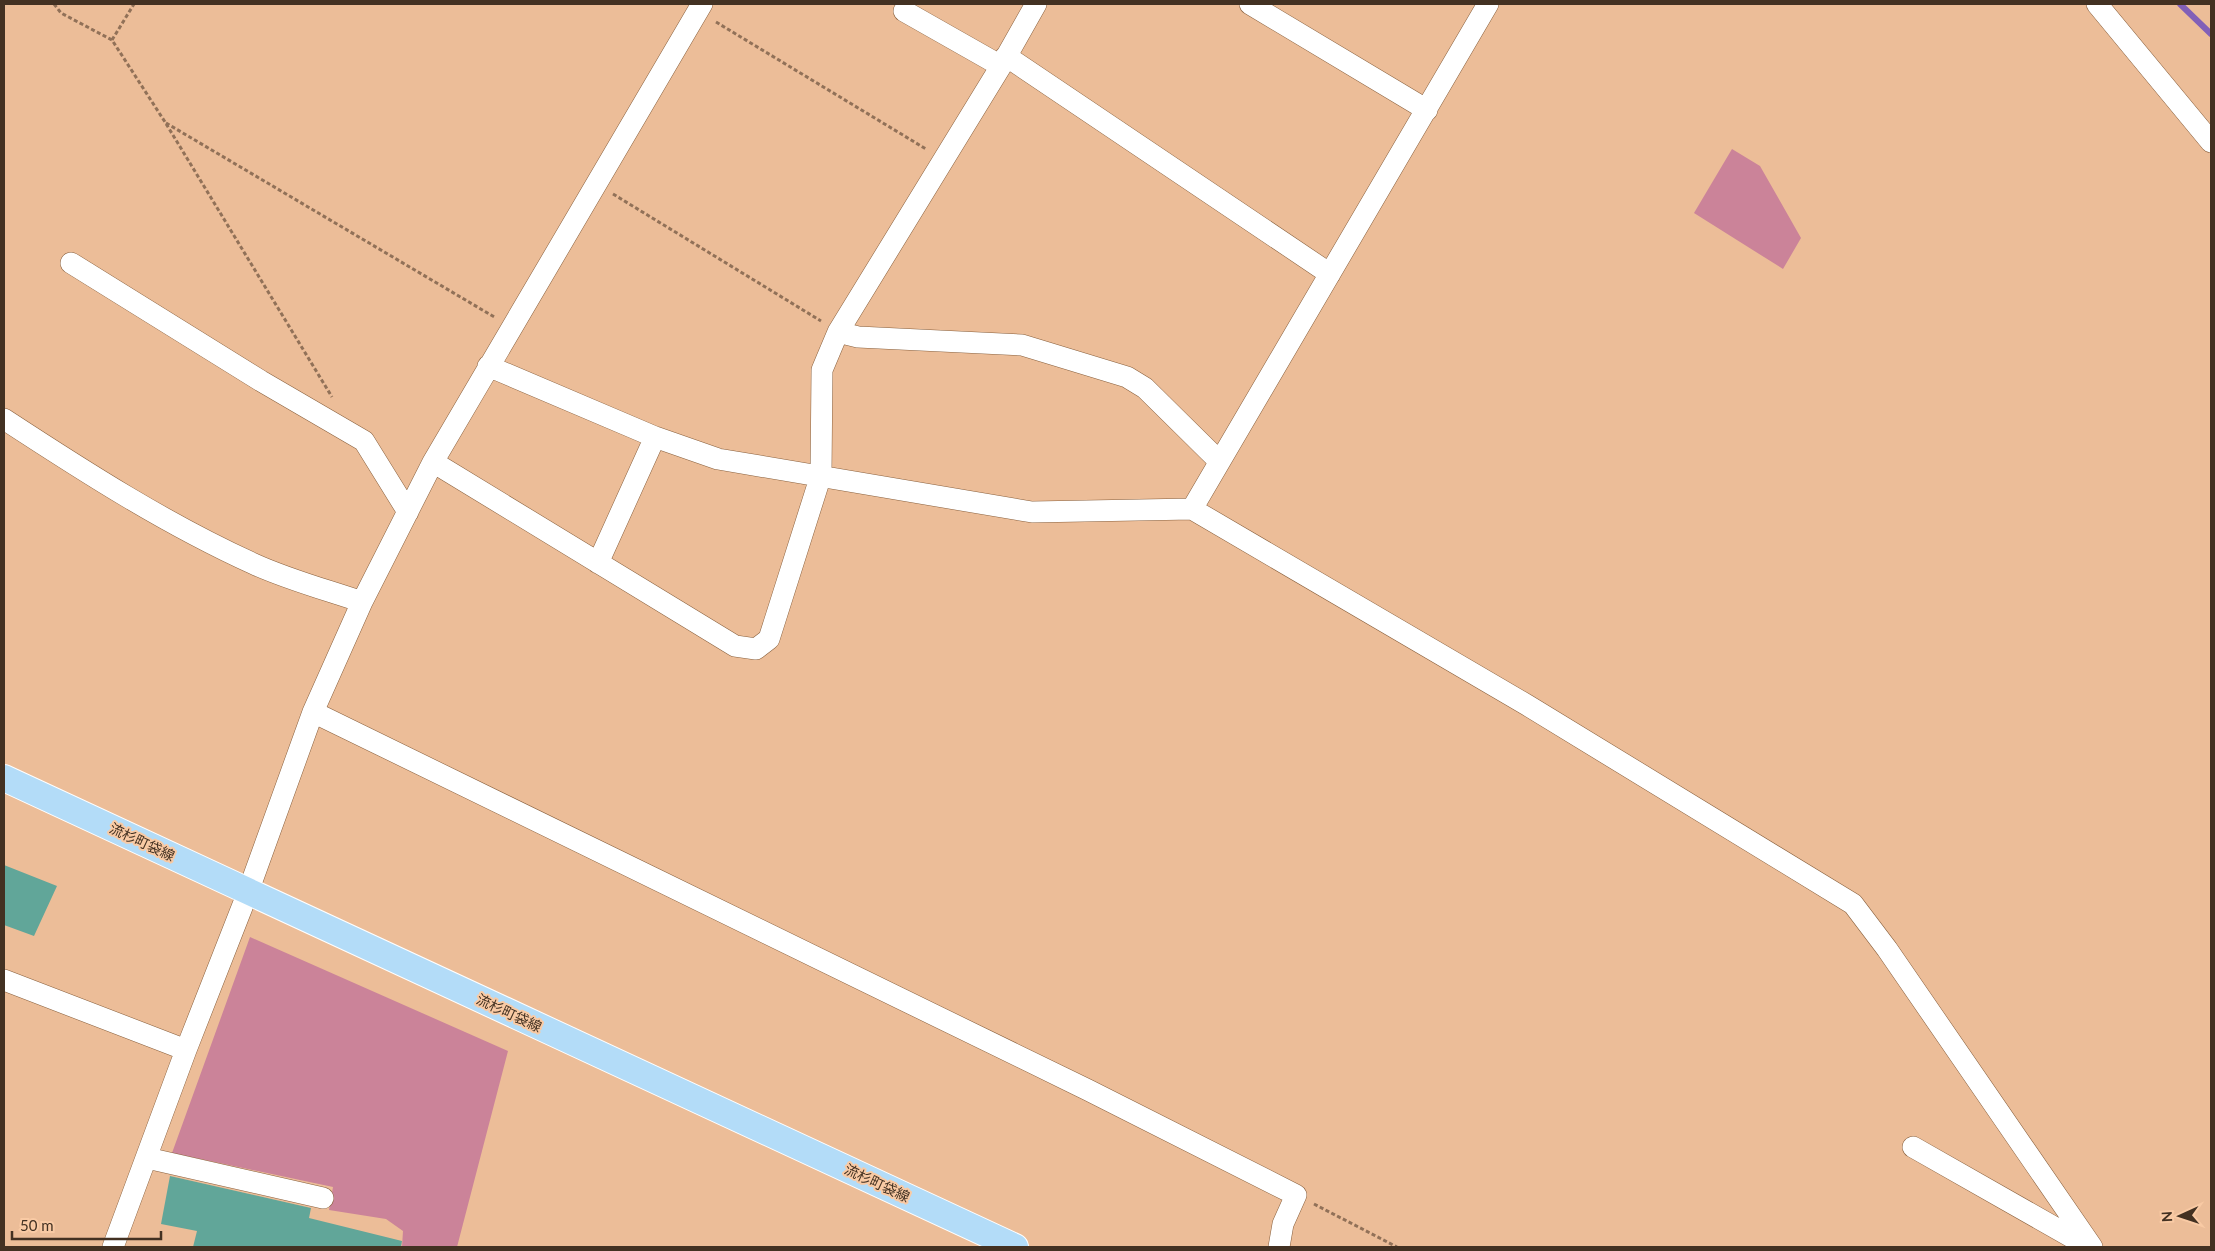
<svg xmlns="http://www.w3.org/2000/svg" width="2215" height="1251" font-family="Lato,'Noto Sans JP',sans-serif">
	<rect width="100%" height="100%" fill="#ecbd98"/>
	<!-- green -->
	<path fill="#cb8399" d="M1732,149L1760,166L1801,238L1783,269L1694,213Z
		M250,937L508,1051L457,1247H402L403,1231L386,1219L329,1210L333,1187L172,1153Z"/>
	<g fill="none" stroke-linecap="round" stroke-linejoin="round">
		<!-- stream -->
		<path stroke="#8260b7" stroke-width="6" d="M2180,4L2211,34"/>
	</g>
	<!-- building -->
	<path fill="#61a699" d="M4,865L57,886L34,936L4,925Z
		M170,1176L311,1208L309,1218L402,1241L401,1247H193L197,1231L161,1224Z"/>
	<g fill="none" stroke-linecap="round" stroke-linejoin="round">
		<defs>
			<path id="minor" d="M1250,4L1427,110
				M2097,4L2211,142
				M904,11L1001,66
				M1006,56L1330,274
				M71,263L261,381L364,441L408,512
				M838,332L858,337L1022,345L1127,377L1145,388L1219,461
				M488,366L655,437L718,459L1032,512L1192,509L1527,705L1853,904L1887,949L2092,1247
				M4,419C85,472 166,524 254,564C289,580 327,590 362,602
				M433,462L735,646L756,649L769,639L821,475L822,370L838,332L1001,66L1036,4
				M1192,509L1488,4
				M598,563L655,437
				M313,712L1088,1090L1296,1195L1283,1224L1279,1247
				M4,980L186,1050
				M1913,1147L2089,1247
				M147,1158L323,1198
				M113,1247L186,1050L248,892L313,712L362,602L433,462L702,4"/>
			<path id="major" d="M4,778L1015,1247"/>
		</defs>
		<!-- minor casing -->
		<use href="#minor" stroke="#89603d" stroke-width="22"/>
		<!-- major casing -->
		<use href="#major" stroke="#fff" stroke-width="28"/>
		<!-- path -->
		<path stroke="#917158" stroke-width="3" stroke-dasharray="4 2.5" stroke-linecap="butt" d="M54,4L61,13L112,40L165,122L332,397
			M716,22L926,149
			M112,40L134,4
			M166,123L496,318
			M613,194L821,321
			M1314,1204L1397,1247"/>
		<!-- minor -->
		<use href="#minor" stroke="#fff" stroke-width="21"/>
		<!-- major -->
		<use href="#major" stroke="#b3dcf8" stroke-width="26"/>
	</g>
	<g text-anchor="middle" stroke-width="4" stroke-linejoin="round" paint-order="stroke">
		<!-- street labels -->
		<g font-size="14" fill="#433122" stroke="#f9caa4">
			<text transform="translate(142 842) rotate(25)" y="5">流杉町袋線</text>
			<text transform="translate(509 1013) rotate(25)" y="5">流杉町袋線</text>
			<text transform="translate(877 1183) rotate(25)" y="5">流杉町袋線</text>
		</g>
	</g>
	<!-- border -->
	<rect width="2215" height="1251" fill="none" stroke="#433122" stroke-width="10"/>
	<!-- north arrow -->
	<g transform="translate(2180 1216) rotate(267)" stroke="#f9caa4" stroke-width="4" paint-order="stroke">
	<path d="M0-4L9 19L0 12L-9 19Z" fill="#433122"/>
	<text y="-8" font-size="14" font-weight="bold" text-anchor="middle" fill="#433122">N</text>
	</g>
	<!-- scale -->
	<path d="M12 1231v8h149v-8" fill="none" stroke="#433122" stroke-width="2.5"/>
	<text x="20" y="1231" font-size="15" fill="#433122" stroke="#f9caa4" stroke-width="4" paint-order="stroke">50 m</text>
</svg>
